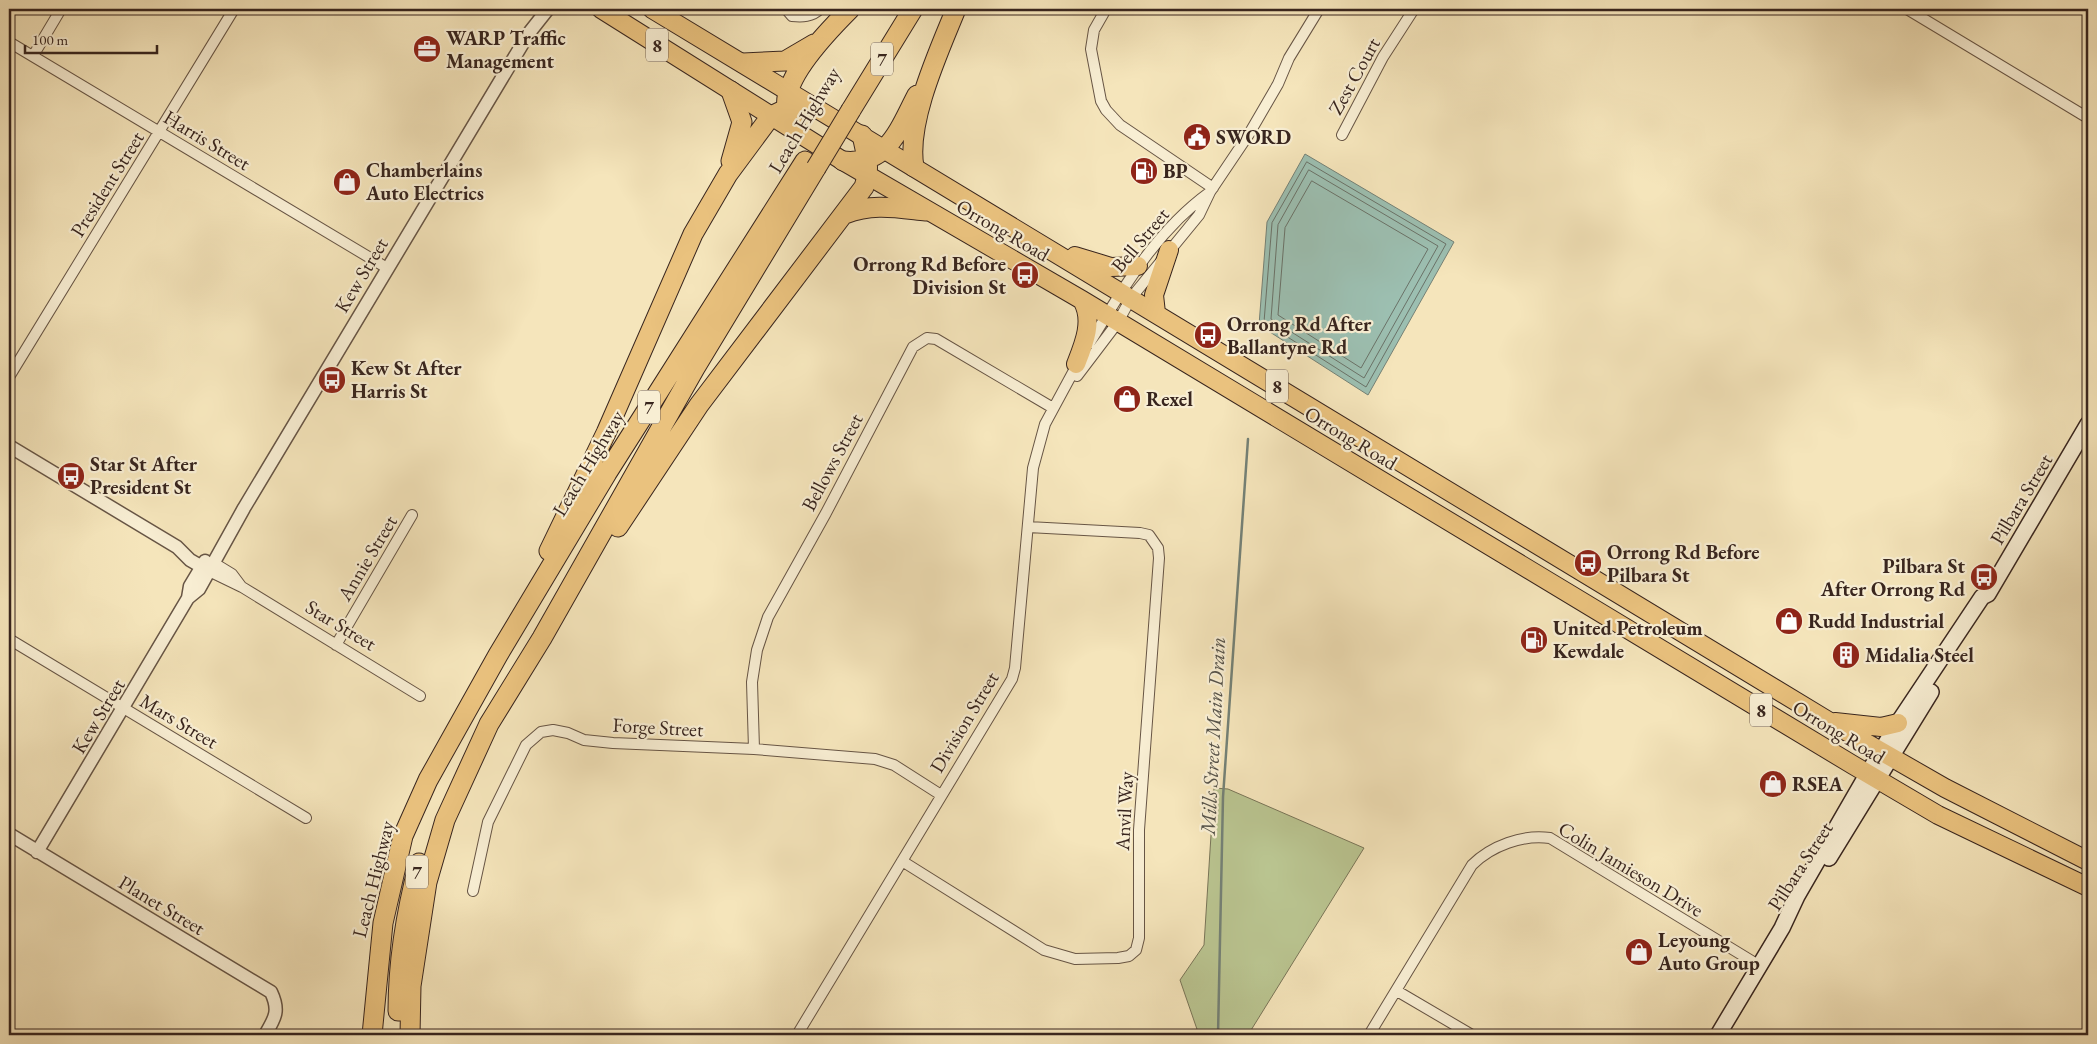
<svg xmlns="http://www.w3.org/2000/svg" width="2097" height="1044" font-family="'EB Garamond',serif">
	<rect width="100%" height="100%" fill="#f5e5bb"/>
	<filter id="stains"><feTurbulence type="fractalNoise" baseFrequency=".004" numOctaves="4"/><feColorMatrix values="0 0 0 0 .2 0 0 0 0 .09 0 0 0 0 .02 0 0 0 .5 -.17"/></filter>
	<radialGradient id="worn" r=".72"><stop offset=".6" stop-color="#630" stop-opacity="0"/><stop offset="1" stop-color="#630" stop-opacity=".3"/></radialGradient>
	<!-- green -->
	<path fill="#bac591" stroke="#797558" d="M1214,788L1228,789L1364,848L1248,1035H1199L1180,980L1204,945Z"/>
	<!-- water -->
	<path fill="#9cbfb1" stroke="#748176" d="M1305,154L1454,242L1368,395L1259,325L1267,222Z"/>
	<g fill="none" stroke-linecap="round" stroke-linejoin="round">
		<!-- shore -->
		<path stroke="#6a7268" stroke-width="1" d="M1307,162L1446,244L1366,387L1264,322L1272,223Z
			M1309,170L1438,246L1364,378L1271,319L1278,225Z
			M1312,181L1428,249L1361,368L1278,315L1285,228Z"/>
		<!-- stream -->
		<path stroke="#748176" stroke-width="2.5" d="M1218,1035L1223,797L1248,439"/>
		<defs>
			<path id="minor" d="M786,9L792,16C802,17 812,17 820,9
				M1106,9L1094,30L1091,49L1101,101L1106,110L1120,125L1213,188
				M1907,9L2088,118
				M9,42L387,268
				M33,56L61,9
				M1342,135L1383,57L1414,9
				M1089,344C1123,288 1156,231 1210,192
				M1077,376L1118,322L1131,298L1199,215L1210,192L1249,134L1278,84L1289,58L1319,9
				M9,377L234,9
				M214,563L232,574L241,586
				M209,571L242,587L420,696
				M9,639L306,818
				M336,645L412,515
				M754,749L752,682L757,650L768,617L826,513L913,347L927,338L936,339L1053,408
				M902,861L1044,950L1075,959L1118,958L1129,956L1136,950L1139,938V830L1159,558L1158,548L1149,535L1140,533L1028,527
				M473,891L488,822L526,745L541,732L553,730L568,733L584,740L613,743L754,749L875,759L894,765L941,795
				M1397,991L1472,1035
				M797,1035L1012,679L1015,668L1033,468L1045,424L1079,361
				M1369,1035L1472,865C1491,846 1523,834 1550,838L1760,966"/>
			<path id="tertiary" d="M9,446L177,547L190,560L209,571
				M188,598L190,586L205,561
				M9,834L271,992C280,1011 275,1018 265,1035
				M37,852L188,598L199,589L244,508L529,33L548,9"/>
			<path id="secondary" d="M1829,858L1931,692
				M1718,1035L1782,928L1797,896L1868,773L1898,723L1982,597L1988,594L2088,424"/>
			<path id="trunk" d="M601,9L843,161L1082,300L1853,765L1938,815L2088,887
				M652,9L1830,722L1945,788L2088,861
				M1075,256L1111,267L1138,266
				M1156,313L1154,295L1169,250
				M1076,364C1084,344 1094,320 1082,300
				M1835,722L1881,727L1898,723"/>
			<path id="motorway" d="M743,63L785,61L814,44
				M731,91L742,122L731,161
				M851,110L913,9
				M799,134C795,126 789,118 787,109C781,78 830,29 850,9
				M843,161C888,166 899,129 917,95
				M914,167C906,122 939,51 956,9
				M845,214C872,203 897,208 926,211
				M618,527L699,405L864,187C871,169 866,154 862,135
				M549,551L606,433L693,234L728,174L771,116L792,106L816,107
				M398,1011C398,960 406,912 419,863
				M372,1035L383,923L403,836L428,780L498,655L607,473L805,161
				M410,1035L411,986L427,882L445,820L489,724L542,638L695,368L816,168"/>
		</defs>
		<!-- minor casing -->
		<use href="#minor" stroke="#675545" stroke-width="12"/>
		<!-- tertiary casing -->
		<use href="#tertiary" stroke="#675545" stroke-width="15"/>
		<!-- secondary casing -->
		<use href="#secondary" stroke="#38251e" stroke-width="18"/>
		<!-- trunk casing -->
		<use href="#trunk" stroke="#38251e" stroke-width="20"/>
		<!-- motorway casing -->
		<use href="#motorway" stroke="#38251e" stroke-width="21"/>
		<!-- minor -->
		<use href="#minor" stroke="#f8eed3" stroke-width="10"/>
		<!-- tertiary -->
		<use href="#tertiary" stroke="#f8eed3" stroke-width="12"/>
		<!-- secondary -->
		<use href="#secondary" stroke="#f8eed3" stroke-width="15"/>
		<!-- trunk -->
		<use href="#trunk" stroke="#eac27e" stroke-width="18"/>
		<!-- motorway -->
		<use href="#motorway" stroke="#eac27e" stroke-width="19"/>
		<defs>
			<path id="motorway-bridge" d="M816,168L851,110"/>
		</defs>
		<!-- motorway-bridge casing -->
		<use href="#motorway-bridge" stroke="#38251e" stroke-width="21" stroke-linecap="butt"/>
		<!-- motorway-bridge -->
		<use href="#motorway-bridge" stroke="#eac27e" stroke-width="19"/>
	</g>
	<!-- icons -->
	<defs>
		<symbol id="office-disc" viewBox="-11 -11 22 22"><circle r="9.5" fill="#8f2418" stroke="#f8eed3"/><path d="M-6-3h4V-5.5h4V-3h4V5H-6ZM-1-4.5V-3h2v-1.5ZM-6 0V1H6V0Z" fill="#fff"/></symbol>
		<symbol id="civic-disc" viewBox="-11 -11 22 22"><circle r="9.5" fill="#8f2418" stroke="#f8eed3"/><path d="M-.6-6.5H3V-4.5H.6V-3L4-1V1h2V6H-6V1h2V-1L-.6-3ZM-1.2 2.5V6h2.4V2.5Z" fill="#fff"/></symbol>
		<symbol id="fuel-disc" viewBox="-11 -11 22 22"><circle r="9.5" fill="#8f2418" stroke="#f8eed3"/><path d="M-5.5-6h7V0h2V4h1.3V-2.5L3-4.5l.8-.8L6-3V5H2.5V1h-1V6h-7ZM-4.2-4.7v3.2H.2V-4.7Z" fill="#fff"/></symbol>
		<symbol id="shop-disc" viewBox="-11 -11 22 22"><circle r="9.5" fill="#8f2418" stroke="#f8eed3"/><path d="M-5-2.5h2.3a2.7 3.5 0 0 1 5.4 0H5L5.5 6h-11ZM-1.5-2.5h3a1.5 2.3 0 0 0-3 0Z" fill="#fff"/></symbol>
		<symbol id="bus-disc" viewBox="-11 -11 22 22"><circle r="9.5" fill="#8f2418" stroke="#f8eed3"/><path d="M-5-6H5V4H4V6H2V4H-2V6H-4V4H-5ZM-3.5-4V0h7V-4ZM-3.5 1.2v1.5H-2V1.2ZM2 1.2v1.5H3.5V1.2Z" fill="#fff"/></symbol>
		<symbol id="building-disc" viewBox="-11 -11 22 22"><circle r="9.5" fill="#8f2418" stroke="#f8eed3"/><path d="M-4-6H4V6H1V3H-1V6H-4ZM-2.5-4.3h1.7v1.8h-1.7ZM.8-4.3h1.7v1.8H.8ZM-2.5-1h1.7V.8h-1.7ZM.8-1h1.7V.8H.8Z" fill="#fff"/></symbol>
	</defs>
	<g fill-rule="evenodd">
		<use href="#office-disc" x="411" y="33" width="32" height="32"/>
		<use href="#civic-disc" x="1181" y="121" width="32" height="32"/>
		<use href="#fuel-disc" x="1128" y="155" width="32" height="32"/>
		<use href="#shop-disc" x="331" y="166" width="32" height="32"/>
		<use href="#bus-disc" x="1009" y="259" width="32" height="32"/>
		<use href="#bus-disc" x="1192" y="319" width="32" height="32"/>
		<use href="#bus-disc" x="316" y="364" width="32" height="32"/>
		<use href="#shop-disc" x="1111" y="383" width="32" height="32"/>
		<use href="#bus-disc" x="55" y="460" width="32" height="32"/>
		<use href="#bus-disc" x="1572" y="547" width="32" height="32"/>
		<use href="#bus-disc" x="1968" y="561" width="32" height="32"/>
		<use href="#shop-disc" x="1773" y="605" width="32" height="32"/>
		<use href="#fuel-disc" x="1518" y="624" width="32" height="32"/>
		<use href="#building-disc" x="1830" y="639" width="32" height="32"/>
		<use href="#shop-disc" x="1757" y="768" width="32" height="32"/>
		<use href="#shop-disc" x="1623" y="936" width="32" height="32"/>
	</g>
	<g text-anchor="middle" stroke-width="4.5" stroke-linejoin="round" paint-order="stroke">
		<!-- shield labels -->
		<g fill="#f8eed3" stroke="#726154" stroke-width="1">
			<rect x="646" y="28.5" width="22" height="33" rx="4"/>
			<rect x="871" y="42.5" width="22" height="33" rx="4"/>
			<rect x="1266" y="369.5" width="22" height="33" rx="4"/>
			<rect x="638" y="390.5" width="22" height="33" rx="4"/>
			<rect x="1750" y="693.5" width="22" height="33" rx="4"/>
			<rect x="406" y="855.5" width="22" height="33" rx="4"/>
		</g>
		<g font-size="19" font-weight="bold" fill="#38251e">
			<text x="657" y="52">8</text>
			<text x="882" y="66">7</text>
			<text x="1277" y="393">8</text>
			<text x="649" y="414">7</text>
			<text x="1761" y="717">8</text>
			<text x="417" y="879">7</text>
		</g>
		<!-- poi labels -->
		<g font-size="20" font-weight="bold" fill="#38251e" stroke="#f8eed3" text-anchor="start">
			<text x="446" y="45">WARP Traffic<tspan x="446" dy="23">Management</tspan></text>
			<text x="1216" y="144">SWORD</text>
			<text x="366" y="177">Chamberlains<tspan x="366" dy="23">Auto Electrics</tspan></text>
			<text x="1163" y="178">BP</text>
			<text x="1006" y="271" text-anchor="end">Orrong Rd Before<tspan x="1006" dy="23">Division St</tspan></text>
			<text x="1227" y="331">Orrong Rd After<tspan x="1227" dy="23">Ballantyne Rd</tspan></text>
			<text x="351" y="375">Kew St After<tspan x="351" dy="23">Harris St</tspan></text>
			<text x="1146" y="406">Rexel</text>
			<text x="90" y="471">Star St After<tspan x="90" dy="23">President St</tspan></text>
			<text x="1607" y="559">Orrong Rd Before<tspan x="1607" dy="23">Pilbara St</tspan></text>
			<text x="1965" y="573" text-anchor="end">Pilbara St<tspan x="1965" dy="23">After Orrong Rd</tspan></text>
			<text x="1808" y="628">Rudd Industrial</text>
			<text x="1553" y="635">United Petroleum<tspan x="1553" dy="23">Kewdale</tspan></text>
			<text x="1865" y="662">Midalia Steel</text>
			<text x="1792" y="791">RSEA</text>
			<text x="1658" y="947">Leyoung<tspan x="1658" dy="23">Auto Group</tspan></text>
		</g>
		<!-- street labels -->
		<g font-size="20" fill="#38251e" stroke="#f8eed3">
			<text transform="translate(1354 76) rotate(-61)" y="7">Zest Court</text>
			<text transform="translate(804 120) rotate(-59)" y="7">Leach Highway</text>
			<text transform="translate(207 140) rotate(31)" y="7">Harris Street</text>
			<text transform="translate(107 184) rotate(-58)" y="7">President Street</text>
			<text transform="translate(1003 230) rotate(30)" y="7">Orrong Road</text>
			<text transform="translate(1140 240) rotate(-50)" y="7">Bell Street</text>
			<text transform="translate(361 275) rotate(-59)" y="7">Kew Street</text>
			<text transform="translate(1351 438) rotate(31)" y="7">Orrong Road</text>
			<text transform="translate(832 462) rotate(-62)" y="7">Bellows Street</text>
			<text transform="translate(588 463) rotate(-59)" y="7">Leach Highway</text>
			<text transform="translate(2021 499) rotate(-59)" y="7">Pilbara Street</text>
			<text transform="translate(367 558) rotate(-59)" y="7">Annie Street</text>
			<text transform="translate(341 625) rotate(31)" y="7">Star Street</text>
			<text transform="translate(98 716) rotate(-59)" y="7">Kew Street</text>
			<text transform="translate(179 721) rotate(31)" y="7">Mars Street</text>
			<text transform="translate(964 722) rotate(-59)" y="7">Division Street</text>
			<text transform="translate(658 727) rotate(3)" y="7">Forge Street</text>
			<text transform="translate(1839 732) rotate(31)" y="7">Orrong Road</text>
			<text transform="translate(1124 811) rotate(-87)" y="7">Anvil Way</text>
			<text transform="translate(1800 866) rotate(-57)" y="7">Pilbara Street</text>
			<text transform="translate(1631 869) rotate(31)" y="7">Colin Jamieson Drive</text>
			<text transform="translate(373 879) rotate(-76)" y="7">Leach Highway</text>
			<text transform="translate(162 905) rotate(31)" y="7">Planet Street</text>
		</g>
		<!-- water labels -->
		<g font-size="21" font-style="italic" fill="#56534a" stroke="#f8eed3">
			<text transform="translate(1213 736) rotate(-87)" y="7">Mills Street Main Drain</text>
		</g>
	</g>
	<!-- margin -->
	<rect width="2097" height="1044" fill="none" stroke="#f5e5bb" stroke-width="30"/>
	<rect x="10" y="10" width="2077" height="1024" fill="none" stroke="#38251e" stroke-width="2.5"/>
	<rect x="15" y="15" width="2067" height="1014" fill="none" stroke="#38251e"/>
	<!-- scale -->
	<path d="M25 45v8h132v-8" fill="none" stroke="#38251e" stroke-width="2.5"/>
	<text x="32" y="45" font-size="15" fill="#38251e" stroke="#f8eed3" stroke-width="4" paint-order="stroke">100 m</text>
	<rect width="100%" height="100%" filter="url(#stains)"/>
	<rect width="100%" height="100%" fill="url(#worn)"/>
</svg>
